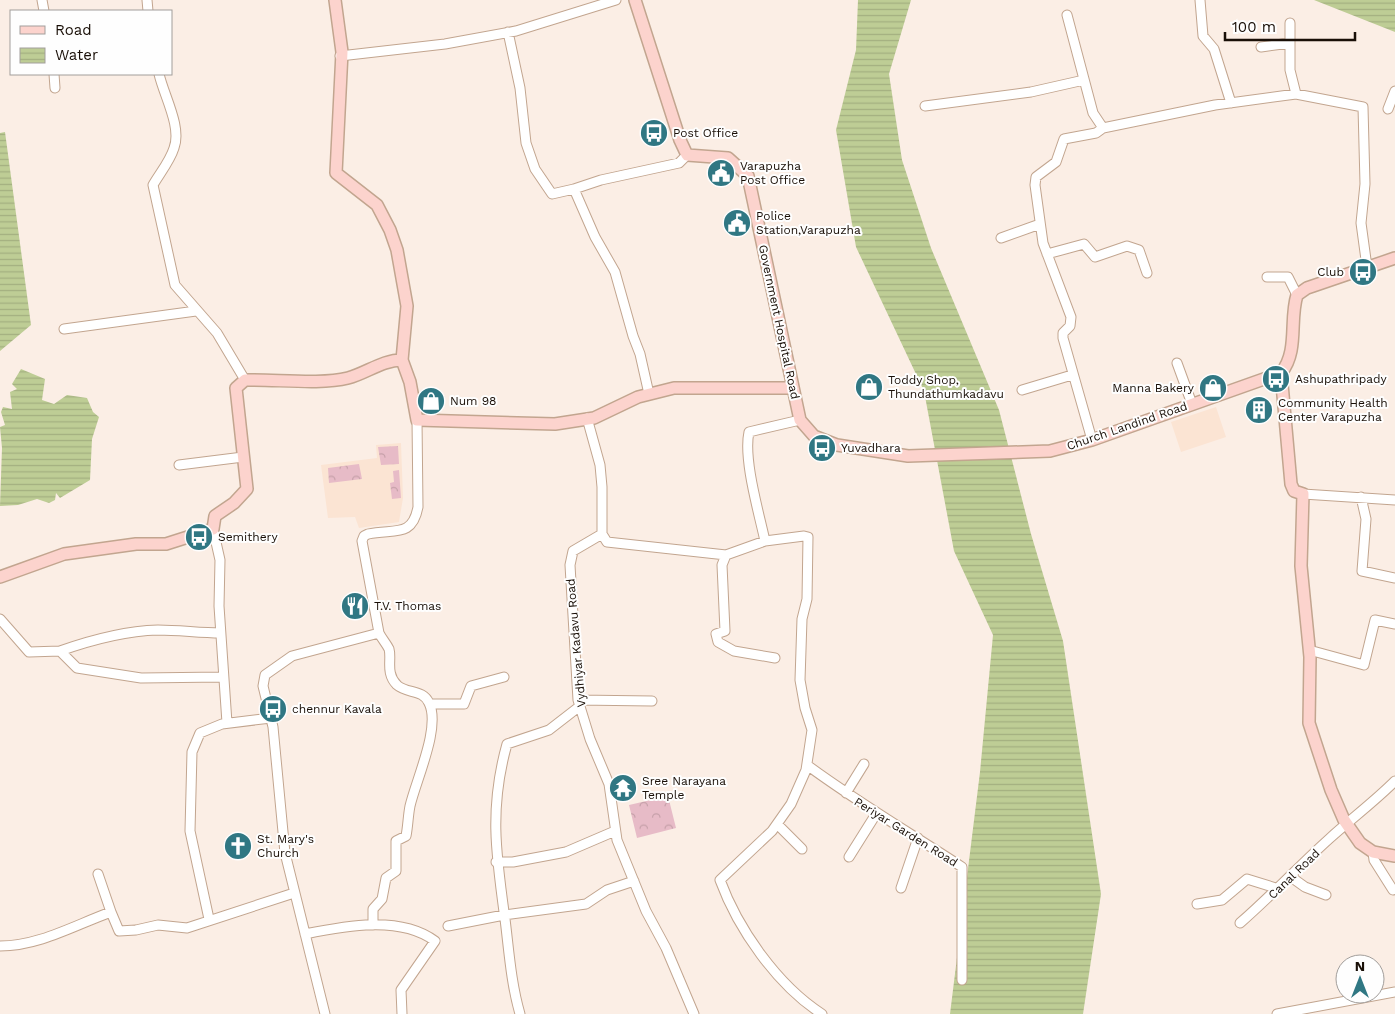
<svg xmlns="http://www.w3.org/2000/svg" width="1395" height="1014" font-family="'Work Sans',sans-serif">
	<defs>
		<pattern id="park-crowns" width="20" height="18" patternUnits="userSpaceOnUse" patternTransform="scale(1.25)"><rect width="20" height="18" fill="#e7bbc7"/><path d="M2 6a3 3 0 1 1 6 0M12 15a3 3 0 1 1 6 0" fill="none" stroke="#c6a0a9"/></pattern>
		<pattern id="water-rules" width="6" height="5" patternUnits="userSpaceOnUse" patternTransform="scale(1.25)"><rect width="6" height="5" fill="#becd95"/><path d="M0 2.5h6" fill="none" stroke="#a3af7f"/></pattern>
	</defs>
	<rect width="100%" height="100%" fill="#fbeee5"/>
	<!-- built -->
	<path fill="#fbe4d3" d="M1216,407L1226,437L1181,452L1171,422Z
		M401,443L403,498L399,522L359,528L355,517L328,518L321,465L377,458L376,445Z"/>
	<!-- park -->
	<path fill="url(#park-crowns)" d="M398,446L399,464L381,465L378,447Z
		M359,464L362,479L329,483L328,468Z
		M399,470L401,498L392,499L390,483L394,482L393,471Z
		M668,796L676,828L637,838L629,805Z"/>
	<!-- water -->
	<path fill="url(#water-rules)" d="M858,0H911L889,74L902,160L931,248L999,410L1031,534L1063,641L1101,894L1083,1014H950L980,772L993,635L954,551L924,391L856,247L836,130L856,50Z
		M1314,0H1395V32Z
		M5,132L31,325L0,351V133Z
		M21,369L45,379L42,400L54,404L67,395L87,398L93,412L99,417L92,439L90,480L60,498L56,493L55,500L49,503L37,499L18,505L0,506L2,448L0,427L5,425L1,412L3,407L12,409L10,392L17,389L12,384Z"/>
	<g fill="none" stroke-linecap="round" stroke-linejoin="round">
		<defs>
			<path id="street" d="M42,0L44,11
				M147,0L148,11
				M1200,0L1203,36L1214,49L1231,103
				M1067,15L1093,113L1103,128L1096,133L1064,139L1056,162L1036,177L1035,185L1043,243L1071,317L1070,326L1063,333V338L1092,440
				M1290,23V70L1296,94
				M508,32L520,88L526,143L535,169L552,194L574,189
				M1261,47L1290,43
				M340,56L445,44L516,31L616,0
				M54,74L55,88
				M159,74C164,96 182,127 174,148C170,161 160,173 153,185L175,285L217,333L245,380
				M925,106L1031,92L1084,80
				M1388,109L1395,91
				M1103,128L1215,105L1296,94L1363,107L1365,184L1361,223L1367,267
				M1001,238L1040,224
				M1047,254L1084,244L1095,257L1127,246L1139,250L1147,273
				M1267,277H1288L1297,295
				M64,329L196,311
				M1177,363L1192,404
				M1022,390L1072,375
				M649,394L640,354L633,336L615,272L595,237L574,189L601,180L679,163L687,155
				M587,418L600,465L602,487V534L573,551L570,565L578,700L590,739L609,784L617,840L646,911L666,948L694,1014
				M800,420L749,432C743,459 759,513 765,541L804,536L808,537L807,599L802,619L800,680L805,708L812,730L806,770L791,804L772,831L720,880C738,929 777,985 822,1014
				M179,465L243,457
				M1303,494L1395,500
				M1361,497L1366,519L1362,571L1395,578
				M213,529L220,560L219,606L227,723
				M602,534L607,542L726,555
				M765,541L726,555L722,565L725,631L716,634L718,642L734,651L775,658
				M0,619L29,652L60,651L77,668L141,678L222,677
				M1309,650L1364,665L1375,620L1395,624
				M60,651C91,640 124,631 158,630C179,630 200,633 220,633
				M578,700L652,701
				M430,704H464L471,686L504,677
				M807,765C857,802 910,833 962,867V980
				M846,793L864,764
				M777,824L802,849
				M1373,852L1374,860L1393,890
				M849,857L876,814
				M496,862H513L566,852L615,831
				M98,874L111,912
				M1291,877L1305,887L1326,895
				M901,888L918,838
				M1197,904L1222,900L1247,879L1279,889
				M209,919L190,831L192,752L200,733L222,724L271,718
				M1240,923C1271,896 1299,866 1329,839C1351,819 1374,802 1395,781
				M373,925V909L382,899L386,878L396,871V841L406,836C408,826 408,816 410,806C416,780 441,727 429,703C423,689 407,694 397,685C385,673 392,659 389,649C386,643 382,639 379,633
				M448,926L504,915L586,904L607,890L634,881
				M305,934C345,926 400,915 435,941L401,990L402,1014
				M0,946C39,946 75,925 111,912L119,931L136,930L158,925L187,928L294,893
				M325,1014L285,853L273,727L263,686L265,675L292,656L379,633L362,541L364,536L368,534C393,528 412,539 418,507L417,420
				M520,1014C511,983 509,951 505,919C496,854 489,808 507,744L549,730L580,706
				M1277,1014L1395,992"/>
			<path id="secondary" d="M335,0L342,52L336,173L377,205L390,230L397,250L407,306L402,360L410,382L417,420L555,424L594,418L638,397L674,388H793
				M635,0L680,140L687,155L728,158L748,176L800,420L814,436L837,445L908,456L1050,451L1092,440L1281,373C1299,351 1289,320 1297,295L1307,288L1395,258
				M1281,373L1291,484L1294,491L1303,494L1301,566L1310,657L1309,723L1331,790L1344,820L1360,843L1373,852L1395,856
				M0,577L64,554L136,544H166L213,529L215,516L234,503L247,489L236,388L245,380C275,379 320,385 348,378C367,373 382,360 402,360"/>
		</defs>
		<!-- street casing -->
		<use href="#street" stroke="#c2a58f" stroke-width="11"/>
		<!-- secondary casing -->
		<use href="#secondary" stroke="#c2a58f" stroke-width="14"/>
		<!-- street -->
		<use href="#street" stroke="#fff" stroke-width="9"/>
		<!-- secondary -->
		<use href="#secondary" stroke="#fcd3cd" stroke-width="11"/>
	</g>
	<!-- icons -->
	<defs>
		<symbol id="bus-disc" viewBox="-11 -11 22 22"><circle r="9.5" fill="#307783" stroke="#fefefe"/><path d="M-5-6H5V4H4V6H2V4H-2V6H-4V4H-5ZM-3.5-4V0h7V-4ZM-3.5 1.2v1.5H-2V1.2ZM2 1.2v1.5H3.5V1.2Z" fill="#fff"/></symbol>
		<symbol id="civic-disc" viewBox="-11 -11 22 22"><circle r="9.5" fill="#307783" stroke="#fefefe"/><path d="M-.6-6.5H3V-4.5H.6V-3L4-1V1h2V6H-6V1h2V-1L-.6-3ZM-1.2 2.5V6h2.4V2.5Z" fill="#fff"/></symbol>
		<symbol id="shop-disc" viewBox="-11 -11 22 22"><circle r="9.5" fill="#307783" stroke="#fefefe"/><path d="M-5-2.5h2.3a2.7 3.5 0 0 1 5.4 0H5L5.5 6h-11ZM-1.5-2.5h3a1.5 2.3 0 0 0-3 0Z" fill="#fff"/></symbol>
		<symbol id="building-disc" viewBox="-11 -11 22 22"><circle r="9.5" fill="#307783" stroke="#fefefe"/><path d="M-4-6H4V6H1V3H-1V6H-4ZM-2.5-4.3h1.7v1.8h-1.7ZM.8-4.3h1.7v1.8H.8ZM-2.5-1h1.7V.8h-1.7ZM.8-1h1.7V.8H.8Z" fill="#fff"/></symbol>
		<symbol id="restaurant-disc" viewBox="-11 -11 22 22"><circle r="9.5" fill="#307783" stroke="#fefefe"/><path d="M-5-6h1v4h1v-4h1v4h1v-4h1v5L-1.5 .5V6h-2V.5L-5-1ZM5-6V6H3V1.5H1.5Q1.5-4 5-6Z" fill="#fff"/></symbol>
		<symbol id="temple-disc" viewBox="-11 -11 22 22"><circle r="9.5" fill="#307783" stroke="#fefefe"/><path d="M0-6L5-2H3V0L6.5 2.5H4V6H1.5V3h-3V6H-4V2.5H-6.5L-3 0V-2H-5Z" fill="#fff"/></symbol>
		<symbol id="church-disc" viewBox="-11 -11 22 22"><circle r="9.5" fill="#307783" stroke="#fefefe"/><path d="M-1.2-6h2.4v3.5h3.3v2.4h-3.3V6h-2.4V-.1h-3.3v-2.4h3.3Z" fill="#fff"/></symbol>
	</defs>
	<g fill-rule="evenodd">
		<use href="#bus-disc" x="638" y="117" width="32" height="32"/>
		<use href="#civic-disc" x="705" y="157" width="32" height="32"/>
		<use href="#civic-disc" x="721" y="207" width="32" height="32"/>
		<use href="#bus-disc" x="1347" y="256" width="32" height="32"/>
		<use href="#bus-disc" x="1260" y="363" width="32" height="32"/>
		<use href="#shop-disc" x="853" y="371" width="32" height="32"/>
		<use href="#shop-disc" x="1197" y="372" width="32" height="32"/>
		<use href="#shop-disc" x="415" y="385" width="32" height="32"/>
		<use href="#building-disc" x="1243" y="394" width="32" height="32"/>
		<use href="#bus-disc" x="806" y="432" width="32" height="32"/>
		<use href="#bus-disc" x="183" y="521" width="32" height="32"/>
		<use href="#restaurant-disc" x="339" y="590" width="32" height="32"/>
		<use href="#bus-disc" x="257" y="693" width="32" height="32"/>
		<use href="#temple-disc" x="607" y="772" width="32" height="32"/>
		<use href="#church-disc" x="222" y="830" width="32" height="32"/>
	</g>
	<g text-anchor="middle" stroke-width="4" stroke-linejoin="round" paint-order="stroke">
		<!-- poi labels -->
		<g font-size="12" fill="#190f07" stroke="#fefefe" text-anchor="start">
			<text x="673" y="137">Post Office</text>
			<text x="740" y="170">Varapuzha<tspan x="740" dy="14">Post Office</tspan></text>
			<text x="756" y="220">Police<tspan x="756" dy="14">Station,Varapuzha</tspan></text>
			<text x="1344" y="276" text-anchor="end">Club</text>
			<text x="1295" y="383">Ashupathripady</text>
			<text x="888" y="384">Toddy Shop,<tspan x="888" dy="14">Thundathumkadavu</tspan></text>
			<text x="1194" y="392" text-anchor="end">Manna Bakery</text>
			<text x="450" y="405">Num 98</text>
			<text x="1278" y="407">Community Health<tspan x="1278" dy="14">Center Varapuzha</tspan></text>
			<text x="841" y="452">Yuvadhara</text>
			<text x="218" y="541">Semithery</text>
			<text x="374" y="610">T.V. Thomas</text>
			<text x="292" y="713">chennur Kavala</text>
			<text x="642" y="785">Sree Narayana<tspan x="642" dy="14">Temple</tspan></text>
			<text x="257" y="843">St. Mary's<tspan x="257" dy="14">Church</tspan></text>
		</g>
		<!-- street labels -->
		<g font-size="12" fill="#190f07" stroke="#fefefe">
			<text transform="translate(779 322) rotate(78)" y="4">Government Hospital Road</text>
			<text transform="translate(1127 426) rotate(-19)" y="4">Church Landind Road</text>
			<text transform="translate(576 643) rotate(-95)" y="4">Vydhiyar Kadavu Road</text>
			<text transform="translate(906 832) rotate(32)" y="4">Periyar Garden Road</text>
			<text transform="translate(1294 874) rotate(-44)" y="4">Canal Road</text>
		</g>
	</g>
	<!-- legend -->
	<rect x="10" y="10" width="162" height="65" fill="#fefefe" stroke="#a29e9b"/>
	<rect x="20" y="26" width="25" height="8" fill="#fcd3cd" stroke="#a29e9b"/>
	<text x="55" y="35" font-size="15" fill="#190f07">Road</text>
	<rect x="20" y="48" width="25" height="15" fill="url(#water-rules)" stroke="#a29e9b"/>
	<text x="55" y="60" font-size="15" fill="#190f07">Water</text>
	<!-- north arrow -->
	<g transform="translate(1360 979)"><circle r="24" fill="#fefefe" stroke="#a29e9b"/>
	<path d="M0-4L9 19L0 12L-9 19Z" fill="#307783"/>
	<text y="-8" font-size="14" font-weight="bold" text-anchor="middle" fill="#190f07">N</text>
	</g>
	<!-- scale -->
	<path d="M1225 32v8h130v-8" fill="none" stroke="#190f07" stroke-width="2.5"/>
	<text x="1232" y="32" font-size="15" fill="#190f07" stroke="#fefefe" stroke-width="4" paint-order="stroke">100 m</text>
</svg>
